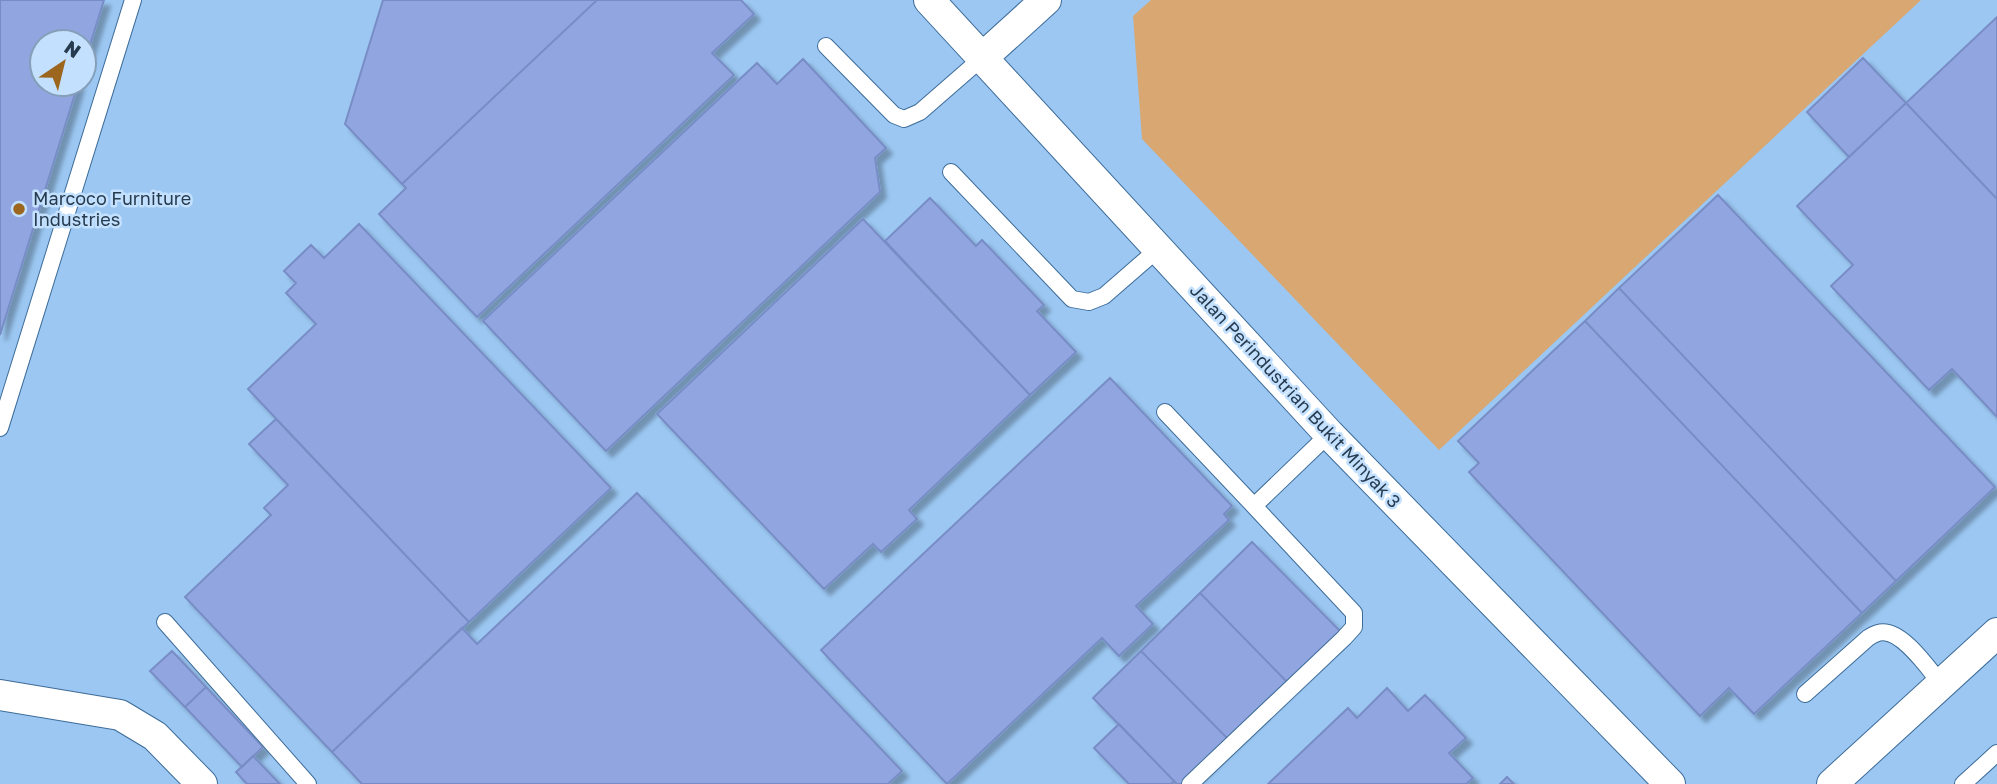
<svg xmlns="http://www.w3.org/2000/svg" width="1997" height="784" font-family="'Golos Text',sans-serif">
	<defs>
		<filter id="shadow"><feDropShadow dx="6" dy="6" stdDeviation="2" flood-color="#0004"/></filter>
	</defs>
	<rect width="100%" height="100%" fill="#add5fc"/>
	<!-- built -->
	<path fill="#9bc7f2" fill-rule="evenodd" d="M0,0H1997V784H0ZM42,42H84V84H42Z"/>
	<!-- green -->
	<path fill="#d8a772" d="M1151,0H1921L1439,450L1142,139L1133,16Z"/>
	<!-- building -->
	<path fill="#91a6e0" stroke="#788dc5" stroke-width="2" filter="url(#shadow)" d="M0,0H104L84,64V42H42V84H78L0,335Z
		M383,0H597L402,184L345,124Z
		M597,0H741L754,14L712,53L734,75L477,317L379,214L406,188L402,184Z
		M1997,17V199L1906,103Z
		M1863,58L1906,103L1849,157L1807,112Z
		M803,59L886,148L875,158L880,192L606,451L483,321L757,63L777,84Z
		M1906,103L1997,199V417L1952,369L1929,390L1831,286L1853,265L1797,206Z
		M1718,195L1995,487L1896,581L1619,288Z
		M930,198L976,246L982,240L1044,305L1037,311L1076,352L1030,395L885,241Z
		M863,219L1030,395L909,510L917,519L881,552L873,544L824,589L657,414Z
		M359,224L611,488L469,622L248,389L316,324L286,293L296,283L284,271L311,245L324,258Z
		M1619,288L1896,581L1862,613L1585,321Z
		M1585,321L1862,613L1754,714L1729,688L1700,716L1469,472L1479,463L1458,441Z
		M1110,378L1232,506L1224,514L1229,520L1136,606L1153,624L1119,656L1102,638L947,784L821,650Z
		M276,419L469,622L332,752L185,597L271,515L264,508L288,485L249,444Z
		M637,493L902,771L888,784H362L332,752L462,628L477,644Z
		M1252,542L1342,633L1290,685L1200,593Z
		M1200,593L1290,685L1231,742L1141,651Z
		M172,651L206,687L185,707L150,671Z
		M1141,651L1231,742L1188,784H1177L1093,698Z
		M206,687L263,747L242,767L185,707Z
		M1387,688L1408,711L1425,695L1466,738L1449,753L1473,778L1466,784H1268L1348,708L1357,718Z
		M1119,724L1174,781L1171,784H1129L1094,748Z
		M253,756L280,784H247L236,772Z
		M1507,777L1514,784H1500Z"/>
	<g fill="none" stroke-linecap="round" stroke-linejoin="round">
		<defs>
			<path id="service" d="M826,46L894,115L904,119L920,112L982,58
				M951,172L1072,299L1089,302L1104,296L1157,250
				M1165,412L1254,506
				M0,428L133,0
				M165,622L308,784
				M1805,694L1868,638C1871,636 1874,634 1878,633C1900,626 1929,669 1941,684
				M1190,784L1344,638L1354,627V613L1254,506L1329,434
				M1963,784L1997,753"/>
			<path id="minor" d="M929,0L1329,434L1670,784
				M982,58L1046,0
				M0,695L120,715L155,736L202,784
				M1832,784L1997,633"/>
		</defs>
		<!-- service casing -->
		<use href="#service" stroke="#3d6c99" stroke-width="18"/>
		<!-- minor casing -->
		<use href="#minor" stroke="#3d6c99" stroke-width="32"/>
		<!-- service -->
		<use href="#service" stroke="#fff" stroke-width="16"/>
		<!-- minor -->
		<use href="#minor" stroke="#fff" stroke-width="30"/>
	</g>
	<!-- markers -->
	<circle fill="#9c661f" stroke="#c3e1ff" stroke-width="2.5" cx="19" cy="209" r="7"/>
	<g text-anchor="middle" stroke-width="5" stroke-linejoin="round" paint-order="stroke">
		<!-- poi labels -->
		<g font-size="18" fill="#273b4f" stroke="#c3e1ff" text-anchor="start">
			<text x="33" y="205">Marcoco Furniture<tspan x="33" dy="21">Industries</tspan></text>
		</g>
		<!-- street labels -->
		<g font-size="18" fill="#273b4f" stroke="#c3e1ff">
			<text transform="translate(1295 396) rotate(47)" y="6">Jalan Perindustrian Bukit Minyak 3</text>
		</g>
	</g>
	<!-- north arrow -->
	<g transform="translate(63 63) rotate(35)"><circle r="33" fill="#c3e1ff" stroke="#859fb9" stroke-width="2"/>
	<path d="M0-5L12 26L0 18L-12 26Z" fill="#9c661f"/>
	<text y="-10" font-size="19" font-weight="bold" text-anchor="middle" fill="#273b4f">N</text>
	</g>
</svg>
